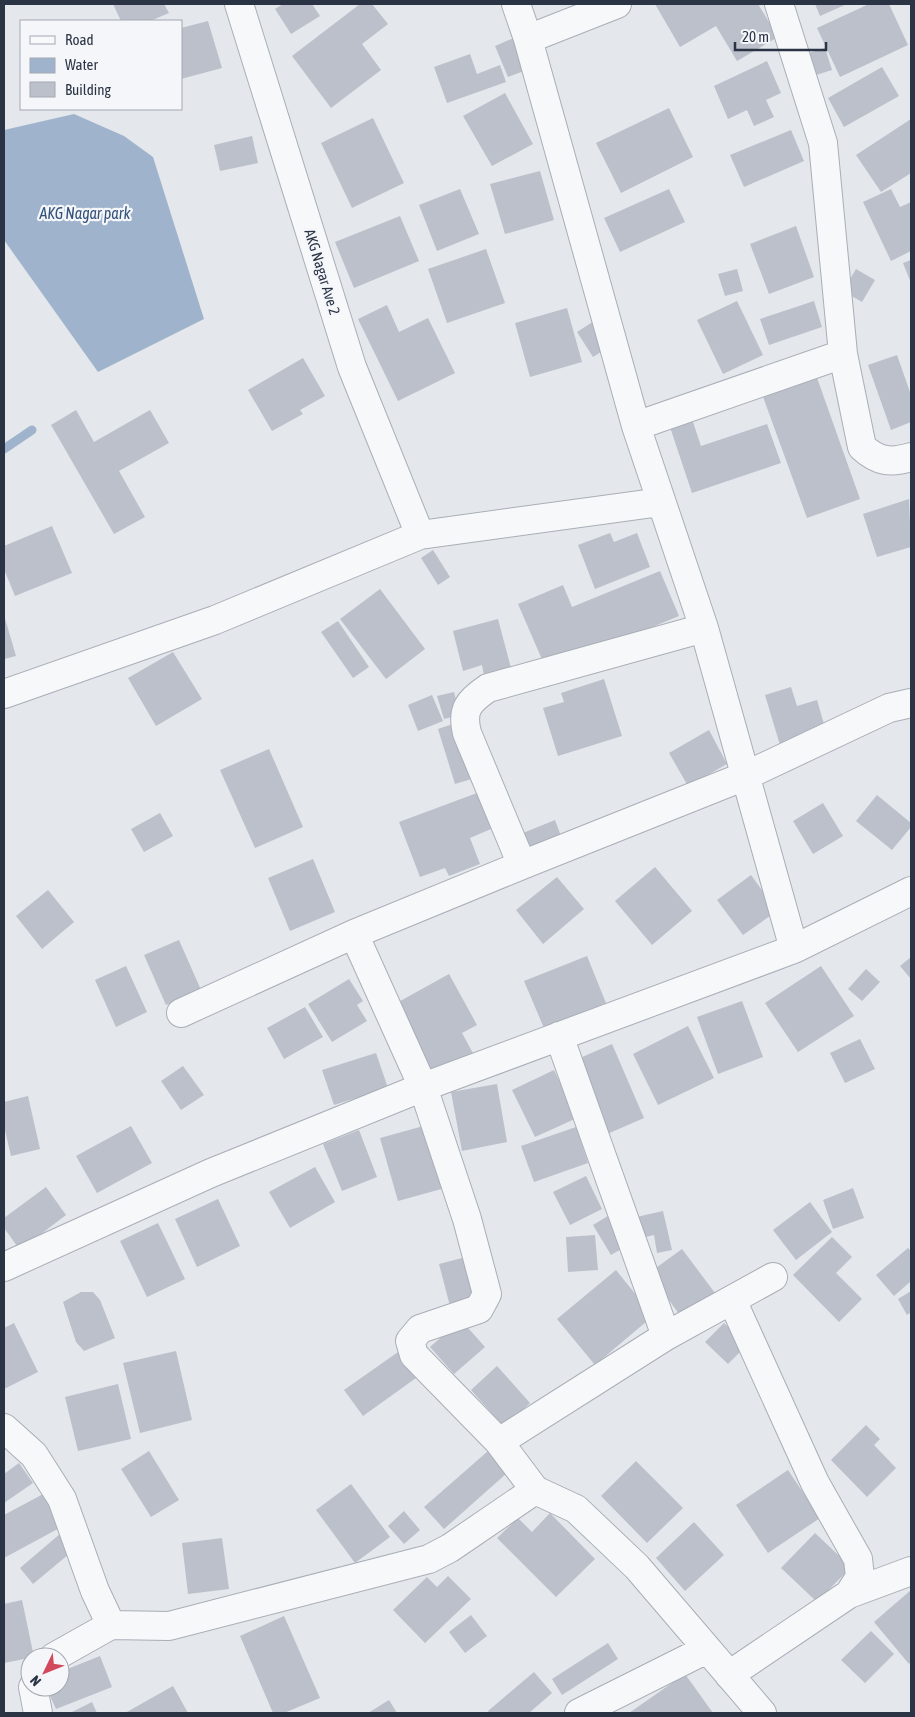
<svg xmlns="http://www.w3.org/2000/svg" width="915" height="1717" font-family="'Asap Condensed',sans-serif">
	<rect width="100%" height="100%" fill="#e4e7ec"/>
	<!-- water -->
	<path fill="#9fb4cc" d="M74,114L124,136L153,157L204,319L98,372L4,240V130Z"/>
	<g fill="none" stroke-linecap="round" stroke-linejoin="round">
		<!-- stream -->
		<path stroke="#9fb4cc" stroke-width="9" d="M4,449L32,430"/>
	</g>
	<!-- building -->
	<path fill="#bbc0ca" d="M113,4H164L169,13L150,21H121Z
		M283,4H312L320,16L291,34L275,9Z
		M360,4H372L388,24L362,44L381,70L331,108L292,56Z
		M655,4H758L778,37L737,61L716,26L680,47Z
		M815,4H847L820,16Z
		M869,4H889L908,45L840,77L817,28Z
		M208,21L222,68L181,79V28Z
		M516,37L529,69L508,77L495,46Z
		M825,48L832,70L816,75L809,53Z
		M470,54L477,74L500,65L506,82L447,103L434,67Z
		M767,61L781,93L766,100L774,117L754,126L747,110L728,119L714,86Z
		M882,67L899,96L844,127L828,98Z
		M505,93L533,144L492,166L463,116Z
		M669,108L693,157L621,193L596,143Z
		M373,118L404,183L352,208L321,143Z
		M911,119V173L881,192L856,155Z
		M791,130L804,161L744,187L730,155Z
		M252,136L258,163L220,171L214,145Z
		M540,171L554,220L505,234L490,184Z
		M460,189L479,234L437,251L419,205Z
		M669,189L685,222L620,252L604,218Z
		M891,189L900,207L911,202V251L891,261L863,202Z
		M400,216L419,261L354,288L335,242Z
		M796,226L814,277L769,294L750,244Z
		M486,249L505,303L447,323L428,269Z
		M911,260V283L903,263Z
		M737,269L743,291L725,296L718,274Z
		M856,269L875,280L862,302L843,291Z
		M737,301L763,355L723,374L697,320Z
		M814,301L822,327L769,345L760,319Z
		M387,305L399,332L428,318L455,373L398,401L358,319Z
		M567,308L582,362L530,377L515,323Z
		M594,321L610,346L593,357L577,332Z
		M897,355L911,395V422L891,430L868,365Z
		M303,358L325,396L300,410L303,414L272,431L248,390Z
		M816,375L860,499L807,518L762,394Z
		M76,410L94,442L150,410L169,443L119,471L145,517L114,534L51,425Z
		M692,419L701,446L767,424L781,463L692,493L670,427Z
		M909,499L911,547L877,557L863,514Z
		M52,526L72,573L15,596L4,569V546Z
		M610,533L614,542L637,533L650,567L595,589L578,545Z
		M433,550L450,577L438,585L421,558Z
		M660,571L679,616L592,652L590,645L544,664L518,604L563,585L572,607Z
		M380,589L425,649L386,679L340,619Z
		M4,615L16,656L4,659Z
		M498,619L511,668L484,676L482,665L463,671L453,631Z
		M338,621L369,667L353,678L321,632Z
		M173,652L202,699L156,726L128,678Z
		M604,679L622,736L558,756L543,708L564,702L561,693Z
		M791,687L797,706L817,700L826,731L780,745L765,695Z
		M454,692L460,715L444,719L437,696Z
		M432,695L443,721L418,731L408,705Z
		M459,722L478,777L455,784L438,729Z
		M709,730L727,764L688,786L669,753Z
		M269,749L303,827L255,848L220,770Z
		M477,793L491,829L470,838L480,864L449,876L445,868L420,877L399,822Z
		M877,795L911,823V827L892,850L856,821Z
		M823,803L843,836L813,854L793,821Z
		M160,813L173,836L144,852L131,829Z
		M555,820L561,836L530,849L523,833Z
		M313,859L335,912L290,931L268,878Z
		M655,867L692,911L652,945L615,901Z
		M751,875L777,911L743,935L717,900Z
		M557,877L584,909L543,944L516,910Z
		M48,890L74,922L42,949L16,916Z
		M179,940L201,990L166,1005L144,955Z
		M587,956L606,1003L544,1028L524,981Z
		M911,957V979L900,966Z
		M126,966L147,1012L116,1027L95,980Z
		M821,966L854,1016L798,1052L765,1003Z
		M866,969L880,982L862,1001L848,989Z
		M449,974L477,1025L462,1033L474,1055L434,1078L393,1005Z
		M349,979L363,1001L357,1005L367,1021L332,1042L308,1004Z
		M742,1001L763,1057L718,1074L697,1017Z
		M305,1007L323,1037L284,1059L267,1028Z
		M688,1026L714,1078L658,1105L633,1054Z
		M860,1039L875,1069L845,1083L830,1053Z
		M612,1044L644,1118L605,1135L573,1061Z
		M376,1053L388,1088L334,1105L322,1070Z
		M183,1066L204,1095L181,1110L161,1081Z
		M554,1070L577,1118L535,1137L512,1090Z
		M497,1084L507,1142L462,1151L451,1092Z
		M28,1096L40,1149L11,1156L4,1126V1102Z
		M427,1125L445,1188L398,1201L380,1138Z
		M131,1126L152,1163L97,1193L76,1156Z
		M576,1127L588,1163L534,1182L521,1146Z
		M359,1130L377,1177L342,1191L323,1144Z
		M315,1167L335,1202L290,1228L269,1192Z
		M586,1176L602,1209L570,1225L553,1192Z
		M46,1187L66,1215L20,1250L4,1228V1218Z
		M853,1188L864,1218L833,1229L823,1200Z
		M218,1199L240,1246L197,1267L175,1219Z
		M810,1202L832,1232L796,1260L773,1230Z
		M663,1211L672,1250L657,1253L654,1235L637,1239L632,1218Z
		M611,1214L630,1244L611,1255L593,1225Z
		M158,1223L185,1279L147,1297L120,1241Z
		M595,1235L598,1270L568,1272L566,1237Z
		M832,1237L852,1257L836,1273L862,1299L839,1322L793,1275Z
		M908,1248L911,1251V1281L894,1296L876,1275Z
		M682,1249L718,1297L685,1322L649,1273Z
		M466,1257L477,1299L450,1306L439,1264Z
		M616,1270L653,1316L595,1365L557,1319Z
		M911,1291V1312L907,1315L898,1299Z
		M81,1292H93L100,1300L115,1338L84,1351L76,1342L63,1302Z
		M461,1320L485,1347L454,1374L430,1347Z
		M14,1323L38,1372L4,1389V1328Z
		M724,1323L747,1345L728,1364L705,1342Z
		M176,1351L192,1420L140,1433L123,1363Z
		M398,1352L416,1378L363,1416L344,1390Z
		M497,1366L530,1403L504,1427L471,1390Z
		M118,1384L131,1439L78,1451L65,1397Z
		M866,1425L880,1439L874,1445L896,1468L867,1497L831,1460Z
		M149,1451L179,1500L151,1517L121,1469Z
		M488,1451L507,1473L444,1529L424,1507Z
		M636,1461L683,1508L647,1543L601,1496Z
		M19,1463L33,1483L4,1503V1474Z
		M788,1470L820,1518L768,1553L736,1505Z
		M351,1484L390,1537L355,1563L316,1510Z
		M47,1492L65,1525L4,1558V1515Z
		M404,1511L420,1530L404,1544L388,1526Z
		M550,1513L595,1559L556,1597L497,1538L518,1518L532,1532Z
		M694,1522L724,1555L685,1591L656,1558Z
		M61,1533L75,1549L33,1584L20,1568Z
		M815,1533L851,1567L817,1602L781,1568Z
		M222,1538L229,1589L188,1594L182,1543Z
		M448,1576L471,1599L425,1643L393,1610L427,1577L437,1587Z
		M911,1590V1662L909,1664L874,1622Z
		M22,1600L34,1657L4,1663V1604Z
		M471,1615L487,1636L465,1653L449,1632Z
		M284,1616L320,1698L284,1713H273L240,1636Z
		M871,1631L894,1654L865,1683L841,1660Z
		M608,1643L618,1659L562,1695L552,1679Z
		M100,1656L112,1687L56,1709L46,1687H60V1672Z
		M534,1672L552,1693L529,1713H489L488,1711Z
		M685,1674L713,1713H629Z
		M173,1686L188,1713H125Z
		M389,1700L397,1713H368Z
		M92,1702L97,1713H70Z"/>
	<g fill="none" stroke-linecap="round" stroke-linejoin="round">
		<defs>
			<path id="street" d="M239,4L352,367L420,535
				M516,4L528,39L617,4
				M779,4L823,143L843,354
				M528,39L636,426L704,628L794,949L423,1087L467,1219L487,1294L479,1309L420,1329L410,1341L414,1355L499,1442L535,1490L576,1509L637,1567L762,1713
				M636,426L843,354L862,447C878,462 891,463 911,457
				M704,628L488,688C469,701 461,709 467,733L522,865L745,776L889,708L911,703
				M4,694L215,620L420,535L661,502
				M794,949L911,891
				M181,1013L354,934L522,865
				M559,1036L666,1336
				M4,1267L211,1173L423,1087L354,934
				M4,1428L34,1455L62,1499L95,1591L111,1625L169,1626L429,1559L450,1548L535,1490
				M499,1442L666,1336L773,1277
				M849,1594L911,1571
				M54,1657L111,1625
				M729,1675L849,1594L860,1577L858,1559L815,1483L732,1300
				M33,1687L38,1713
				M579,1713L707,1649"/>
		</defs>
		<!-- street casing -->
		<use href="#street" stroke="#a9aeb7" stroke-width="30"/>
		<!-- street -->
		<use href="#street" stroke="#f7f8fa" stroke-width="28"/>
	</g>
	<g text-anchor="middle" stroke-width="4.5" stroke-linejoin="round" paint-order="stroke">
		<!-- street labels -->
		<g font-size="15" fill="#2b3445" stroke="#f4f6f9">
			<text transform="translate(322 272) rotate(73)" y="5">AKG Nagar Ave 2</text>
		</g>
		<!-- water labels -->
		<g font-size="16" font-style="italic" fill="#34527a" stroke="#f4f6f9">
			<text x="85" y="219">AKG Nagar park</text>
		</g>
	</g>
	<!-- border -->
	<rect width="915" height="1717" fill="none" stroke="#2b3445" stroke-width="10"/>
	<!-- legend -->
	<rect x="20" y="20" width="162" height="90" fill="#f4f6f9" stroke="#a4a8b1"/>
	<rect x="30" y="36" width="25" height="8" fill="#f7f8fa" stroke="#a4a8b1"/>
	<text x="65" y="45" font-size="15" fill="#2b3445">Road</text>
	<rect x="30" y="58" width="25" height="15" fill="#9fb4cc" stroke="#a4a8b1"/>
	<text x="65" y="70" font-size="15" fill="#2b3445">Water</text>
	<rect x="30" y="82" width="25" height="15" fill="#bbc0ca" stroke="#a4a8b1"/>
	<text x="65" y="95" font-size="15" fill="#2b3445">Building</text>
	<!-- north arrow -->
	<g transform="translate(45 1672) rotate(227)"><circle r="24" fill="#f4f6f9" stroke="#a4a8b1"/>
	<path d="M0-4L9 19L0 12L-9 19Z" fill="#d1495b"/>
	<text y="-8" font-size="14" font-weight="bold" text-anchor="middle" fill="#2b3445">N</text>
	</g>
	<!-- scale -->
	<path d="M735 42v8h91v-8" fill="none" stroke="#2b3445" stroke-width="2.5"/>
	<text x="742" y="42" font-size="15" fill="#2b3445" stroke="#f4f6f9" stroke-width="4" paint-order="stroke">20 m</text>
</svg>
